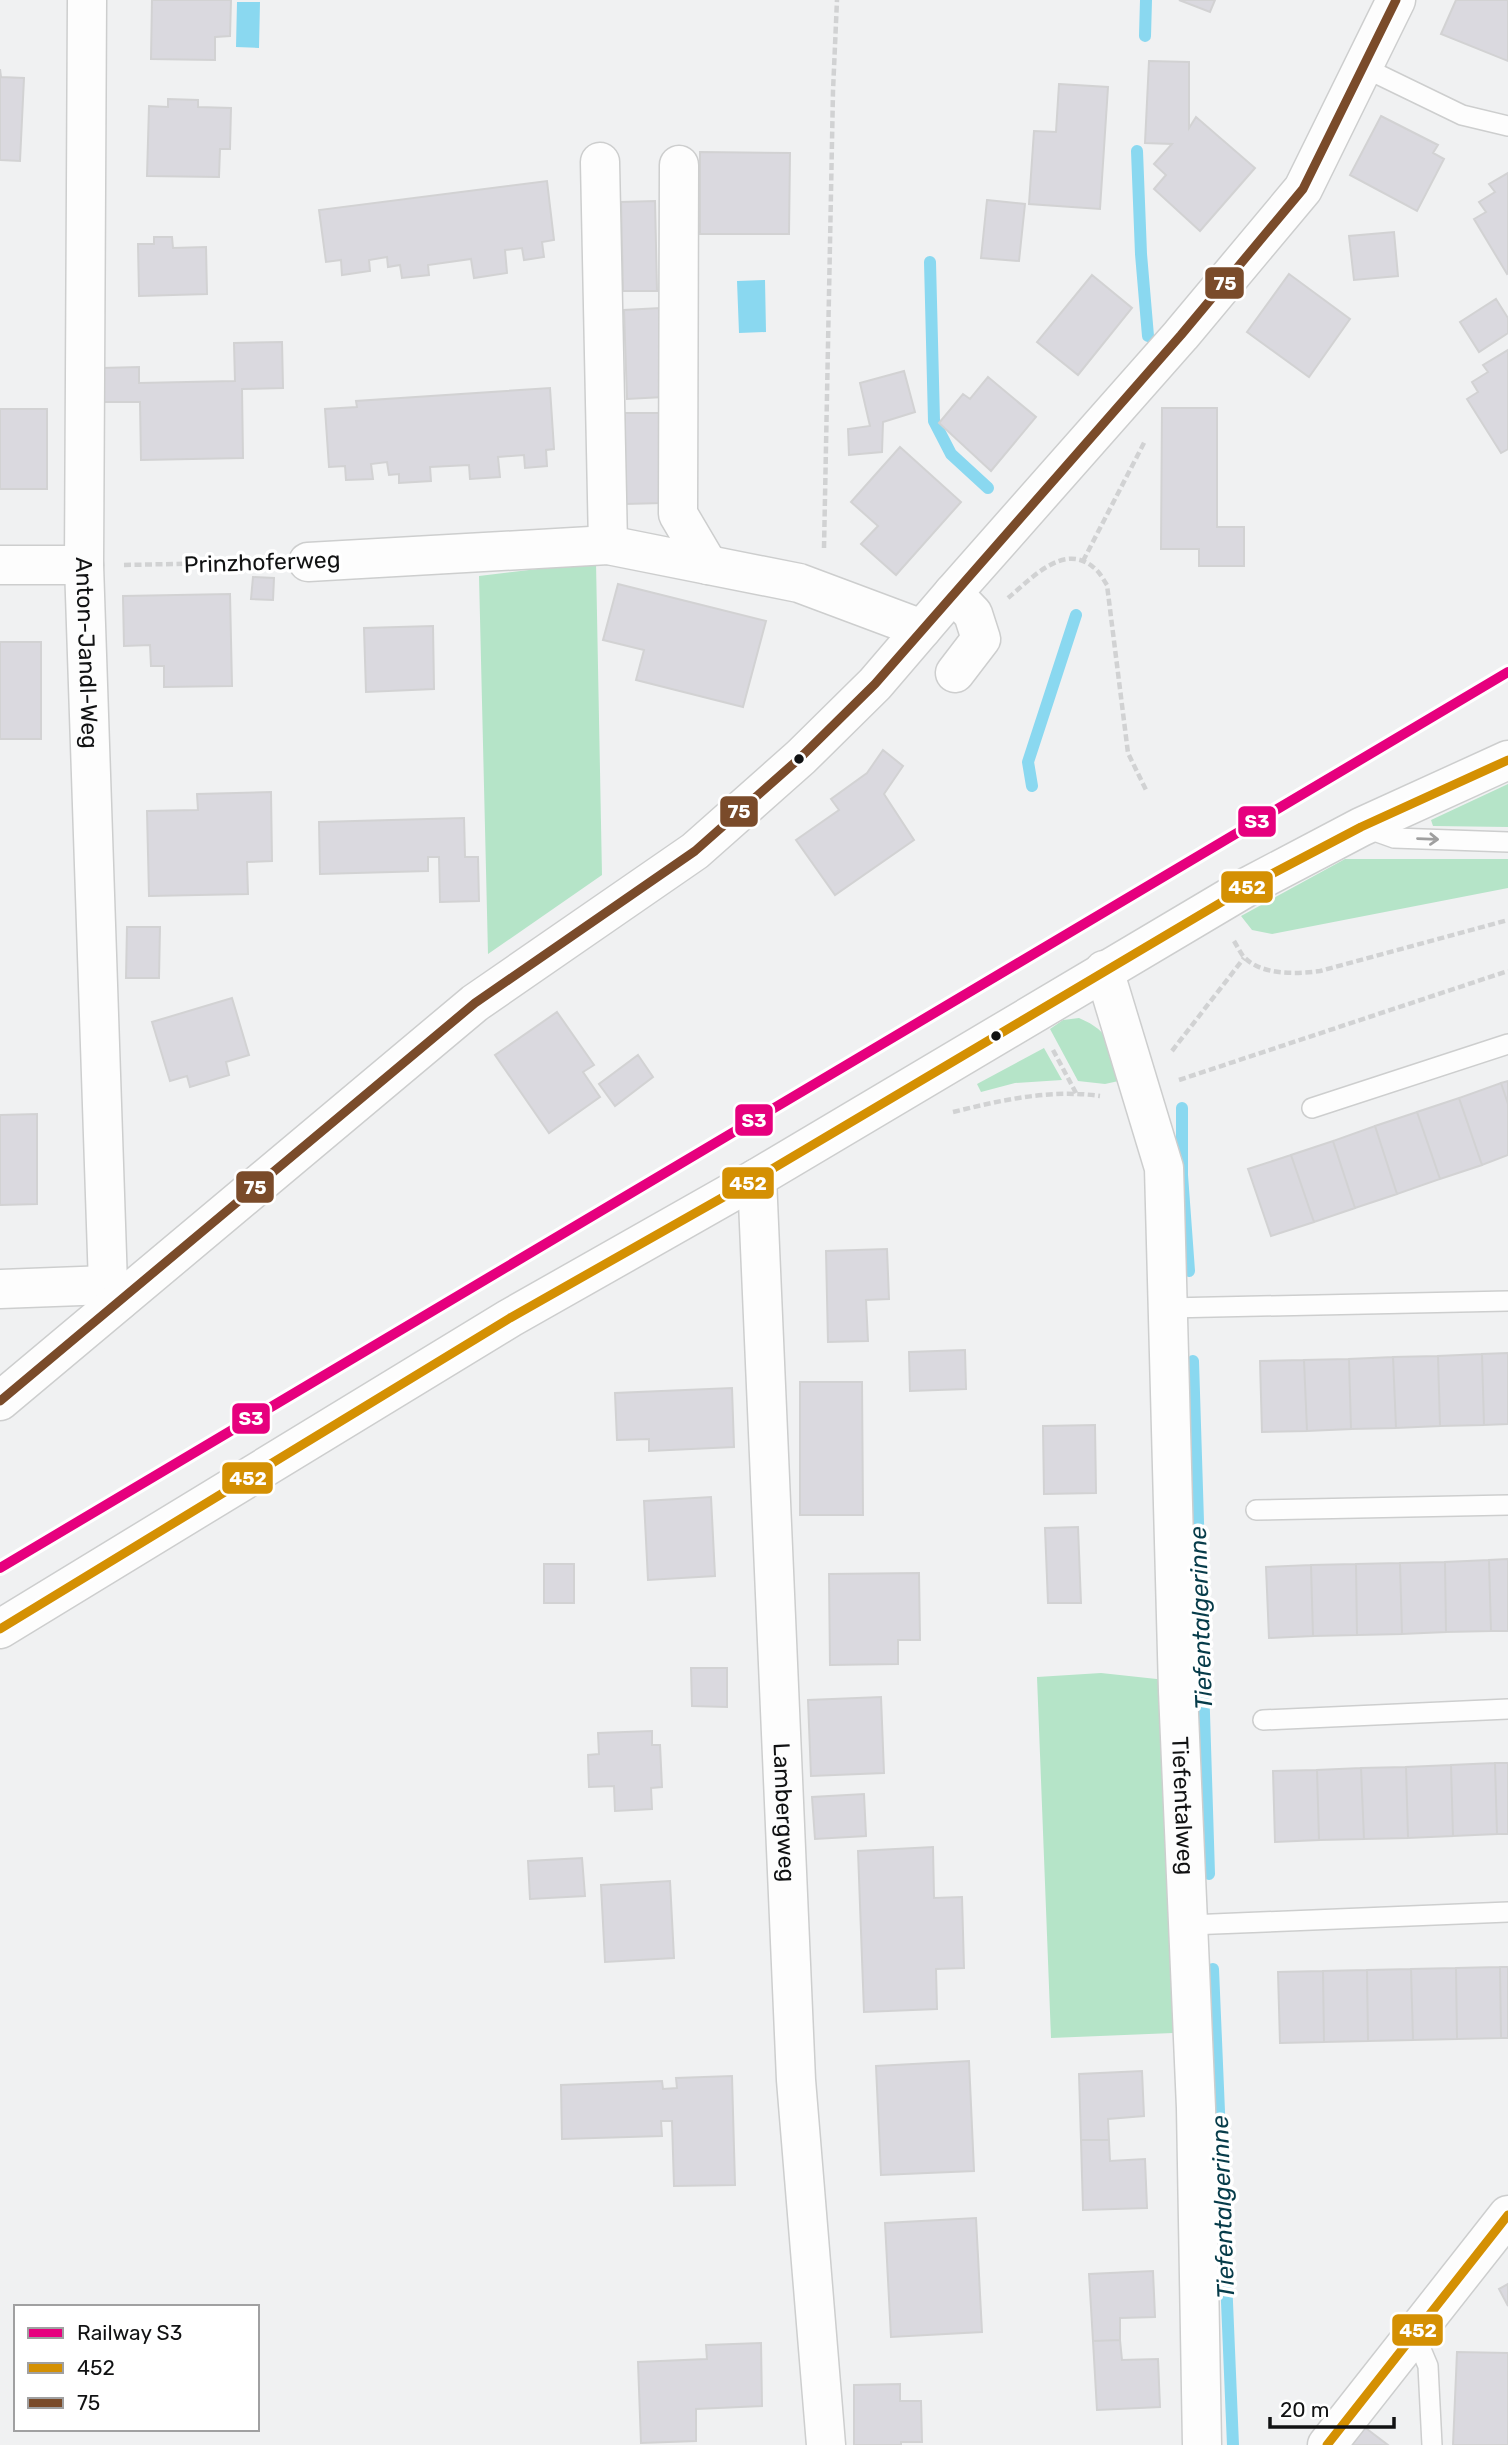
<svg xmlns="http://www.w3.org/2000/svg" width="1508" height="2445" font-family="Rubik,sans-serif">
	<rect width="100%" height="100%" fill="#f0f1f2"/>
	<!-- green -->
	<path fill="#b5e4c8" d="M596,562L602,875L488,954L479,576Z
		M1508,784V827L1433,826L1431,820Z
		M1345,859H1508V888L1272,934L1252,930L1241,916Z
		M1079,1018C1112,1032 1112,1048 1123,1080L1105,1084L1078,1081L1050,1029L1063,1020Z
		M1044,1048L1062,1080L1015,1083L981,1092L977,1084Z
		M1101,1673L1166,1680L1173,2033L1051,2038L1037,1677Z"/>
	<!-- water -->
	<path fill="#8ad8f0" d="M237,2H260L259,48L236,47Z
		M765,280L766,332L739,333L737,281Z"/>
	<g fill="none" stroke-linecap="round" stroke-linejoin="round">
		<!-- stream -->
		<path stroke="#8ad8f0" stroke-width="12" d="M1145,36L1146,0
			M1137,151L1141,254L1148,336
			M930,262L934,421L951,454L988,488
			M1032,786L1028,762L1076,615
			M1182,1108V1175L1189,1271
			M1193,1361L1209,1874
			M1213,1969L1233,2445"/>
	</g>
	<!-- building -->
	<path fill="#dad9df" stroke="#d2d2d3" stroke-width="2" d="M152,0H231L230,36L215,37V60L151,59Z
		M1179,0H1215L1210,12Z
		M1456,0H1508V61L1441,34Z
		M1149,61L1189,62V128L1196,117L1255,168L1200,231L1154,189L1166,175L1154,164L1172,144L1145,143Z
		M0,69L1,77L24,78L20,161L0,160Z
		M1059,84L1108,87L1100,209L1029,204L1034,131L1056,132Z
		M168,99L198,100V107L231,108L230,149H220L219,177L147,176L149,106L168,107Z
		M1381,116L1438,145L1433,153L1444,159L1417,211L1350,175Z
		M700,152L790,153L789,234H700Z
		M1508,173V273L1507,274L1474,219L1486,212L1479,202L1495,192L1489,184Z
		M547,181L554,240L542,242L544,257L524,260L522,248L505,250L507,273L474,278L471,259L428,265L429,275L402,278L400,265L388,267L387,257L369,260L370,271L342,275L341,260L326,262L319,210Z
		M987,200L1025,204L1019,261L981,258Z
		M655,201L657,291H623L621,202Z
		M1394,232L1398,276L1354,280L1349,236Z
		M154,237H172L173,248L206,247L207,294L139,296L138,244H154Z
		M1289,274L1350,319L1309,377L1247,332Z
		M1092,275L1132,308L1078,375L1037,342Z
		M1496,299L1508,318V333L1479,352L1460,322Z
		M660,308L663,397L627,399L624,310Z
		M282,342L283,388L242,389L243,458L141,460L140,402H103L102,368L139,367V383L235,381L234,343Z
		M1508,350V449L1501,453L1467,399L1478,392L1472,382L1488,372L1483,365Z
		M904,371L915,412L883,422L882,452L849,455L848,429L870,426L860,383Z
		M988,377L1036,417L991,471L939,423L963,394L970,399Z
		M550,388L554,449L546,450L547,466L525,468L524,455L498,457L500,477L470,479L469,465L430,467L431,481L399,483V474L389,475L387,462L371,464L373,479L346,480L345,466L329,467L325,409L357,407L356,401Z
		M1162,408H1217V527H1244V566H1199V549H1161Z
		M0,409H47V489H0Z
		M625,413H661L662,503L625,504Z
		M900,447L961,502L896,575L861,544L878,526L851,502Z
		M253,577L274,578L273,600L251,599Z
		M618,584L766,621L743,707L636,680L644,650L603,640Z
		M230,594L232,686L164,687V666H151L150,645L124,646L123,596Z
		M433,626L434,689L366,692L364,628Z
		M0,642H41V739H0Z
		M883,750L903,766L884,794L914,840L835,895L796,840L839,810L831,799L867,773Z
		M271,792L272,861L247,862L248,894L149,896L147,811L198,810L197,794Z
		M464,818L465,857H478L479,901L440,902L439,857H428V871L320,874L319,822Z
		M127,927H160L159,978H126Z
		M232,998L249,1055L226,1062L229,1075L190,1087L187,1076L170,1081L152,1022Z
		M557,1012L594,1065L583,1072L600,1097L549,1133L495,1055Z
		M638,1055L653,1077L615,1106L599,1084Z
		M1508,1081V1104L1501,1083Z
		M1501,1083L1508,1104V1155L1482,1165L1459,1098Z
		M1459,1098L1482,1165L1440,1179L1417,1112Z
		M1417,1112L1440,1179L1397,1194L1375,1126Z
		M37,1114V1204L0,1205V1115Z
		M1375,1126L1397,1194L1355,1208L1333,1141Z
		M1333,1141L1355,1208L1314,1222L1291,1155Z
		M1291,1155L1314,1222L1271,1236L1248,1169Z
		M887,1249L889,1299L866,1300L868,1341L828,1342L826,1251Z
		M965,1350L966,1389L910,1391L909,1352Z
		M1508,1353V1424L1484,1425L1482,1354Z
		M1482,1354L1484,1425L1440,1426L1438,1356Z
		M1438,1356L1440,1426L1396,1428L1393,1357Z
		M1393,1357L1396,1428L1351,1429L1349,1359Z
		M1349,1359L1351,1429L1307,1431L1304,1360Z
		M1304,1360L1307,1431L1262,1432L1260,1361Z
		M800,1382H862L863,1515H800Z
		M732,1388L734,1447L649,1451V1439L617,1440L615,1393Z
		M1095,1425L1096,1493L1044,1494L1043,1426Z
		M711,1497L715,1576L648,1580L644,1501Z
		M1078,1527L1081,1603H1048L1045,1528Z
		M1508,1559V1631H1491L1489,1560Z
		M1489,1560L1491,1631L1446,1632L1445,1562Z
		M1445,1562L1446,1632L1402,1634L1400,1563Z
		M1400,1563L1402,1634L1357,1635L1356,1564Z
		M544,1564H574V1603H544Z
		M1356,1564L1357,1635L1313,1636L1311,1565Z
		M1311,1565L1313,1636L1269,1638L1266,1567Z
		M919,1573L920,1640H898V1664L830,1665L829,1574Z
		M691,1668H727V1707L692,1706Z
		M881,1697L884,1773L811,1776L808,1700Z
		M652,1731V1745H660L662,1787L651,1788L652,1809L615,1811L614,1786L589,1787L588,1755L599,1754L598,1733Z
		M1495,1763H1508V1834H1497Z
		M1495,1763L1497,1834L1453,1836L1451,1765Z
		M1451,1765L1453,1836L1408,1838L1406,1767Z
		M1406,1767L1408,1838L1364,1839L1361,1768Z
		M1361,1768L1364,1839L1319,1840L1317,1770Z
		M1317,1770L1319,1840L1275,1842L1273,1771Z
		M864,1794L866,1836L815,1839L812,1797Z
		M933,1847L934,1898L962,1897L964,1968L936,1969L937,2009L864,2012L858,1851Z
		M582,1858L585,1896L530,1899L528,1861Z
		M670,1881L674,1958L605,1962L601,1885Z
		M1500,1967L1501,2038L1457,2039L1456,1968Z
		M1500,1967H1508V2038H1501Z
		M1456,1968L1457,2039L1413,2040L1411,1969Z
		M1411,1969L1413,2040L1368,2041L1367,1970Z
		M1367,1970L1368,2041L1324,2042L1323,1971Z
		M1323,1971L1324,2042L1280,2043L1278,1972Z
		M969,2061L974,2171L881,2175L876,2066Z
		M1142,2071L1144,2116L1108,2119L1109,2140H1081L1079,2074Z
		M732,2076L735,2185L674,2186L672,2121H661L662,2136L562,2139L561,2085L662,2081L663,2089L677,2088L676,2078Z
		M1081,2140H1109L1110,2161L1145,2159L1147,2208L1083,2210Z
		M976,2218L982,2332L891,2337L885,2223Z
		M1153,2271L1155,2317L1120,2318V2340L1093,2341L1089,2274Z
		M1508,2284V2306L1499,2289Z
		M1120,2340L1122,2360L1158,2359L1160,2407L1097,2410L1093,2341Z
		M761,2343L762,2406L696,2409V2441L641,2443L638,2362L707,2359L706,2345Z
		M1457,2352L1508,2353V2445H1453Z
		M900,2384V2401H921L922,2442H901V2445H854V2385Z
		M1363,2426L1388,2445H1348Z"/>
	<g fill="none" stroke-linecap="round" stroke-linejoin="round">
		<defs>
			<path id="lane" d="M1363,67L1462,115L1508,126
				M1366,828L1394,838L1508,842
				M1312,1108L1508,1044
				M1168,1308L1508,1301
				M1256,1510L1508,1505
				M1263,1720L1508,1709
				M1189,1925L1508,1912
				M1415,2335L1428,2366L1432,2445"/>
			<g id="street">
				<path id="s1" d="M87,0L84,565L108,1285L119,1301"/>
				<path d="M600,162L608,545"/>
				<path d="M679,165L678,514L708,565"/>
				<path d="M308,562L608,545L799,583L922,629"/>
				<path d="M0,565H84"/>
				<path d="M953,593L973,614L981,639L955,673"/>
				<path id="s2" d="M1104,970L1164,1168L1178,1691L1196,2108L1202,2445"/>
				<path id="s3" d="M757,1178L796,2080L826,2445"/>
				<path d="M0,1289L108,1285"/>
				<path d="M0,1401L475,1003L695,851L801,757L875,684L953,593L1181,335L1303,189L1396,0"/>
				<path d="M1327,2445L1508,2215"/>
			</g>
			<path id="secondary" d="M0,1629L510,1318L757,1178L1247,887L1361,827L1508,760"/>
		</defs>
		<!-- lane casing -->
		<use href="#lane" stroke="#cdcece" stroke-width="22"/>
		<!-- street casing -->
		<use href="#street" stroke="#cdcece" stroke-width="41"/>
		<!-- secondary casing -->
		<use href="#secondary" stroke="#cdcece" stroke-width="41"/>
		<!-- path -->
		<path stroke="#d1d2d3" stroke-width="4.5" stroke-dasharray="7 3.5" stroke-linecap="butt" d="M824,548L833,91L837,0
			M1083,561L1145,441
			M124,565L269,562
			M1008,598C1030,580 1063,542 1093,567C1099,571 1103,579 1107,585L1128,753L1146,790
			M1234,941C1237,946 1240,952 1243,956C1261,976 1297,974 1320,971L1508,920
			M1053,1050L1076,1093
			M1172,1051L1244,958
			M1179,1080L1508,971
			M953,1112C1002,1100 1050,1089 1100,1096"/>
		<!-- lane -->
		<use href="#lane" stroke="#fdfdfd" stroke-width="19"/>
		<!-- street -->
		<use href="#street" stroke="#fdfdfd" stroke-width="38"/>
		<!-- secondary -->
		<use href="#secondary" stroke="#fdfdfd" stroke-width="38"/>
		<defs>
			<path id="bus-1" d="M0,1629L510,1318L757,1178L1247,887L1361,827L1508,760
				M1327,2445L1508,2215"/>
			<path id="bus-2" d="M0,1401L475,1003L695,851L801,757L875,684L1181,335L1303,189L1396,0"/>
		</defs>
		<!-- bus-1 casing -->
		<use href="#bus-1" stroke="#fff" stroke-width="14"/>
		<!-- bus-2 casing -->
		<use href="#bus-2" stroke="#fff" stroke-width="14"/>
		<!-- bus-1 -->
		<use href="#bus-1" stroke="#d49003" stroke-width="9"/>
		<!-- bus-2 -->
		<use href="#bus-2" stroke="#7a4b2a" stroke-width="9"/>
		<defs>
			<path id="rail-1" d="M0,1568L1508,672"/>
		</defs>
		<!-- rail-1 casing -->
		<use href="#rail-1" stroke="#fff" stroke-width="16"/>
		<!-- rail-1 -->
		<use href="#rail-1" stroke="#e6007e" stroke-width="10"/>
	</g>
	<!-- one-way arrows -->
	<defs><path id="oneway-shaft" d="M-6 0H5M1.5-3L5.5 0L1.5 3" fill="none" stroke-width="1.6" stroke-linecap="round" stroke-linejoin="round" transform="scale(1.75)"/></defs>
	<use stroke="#9f9f9f" href="#oneway-shaft" transform="translate(1428 839) rotate(2)"/>
	<!-- markers -->
	<g fill="#111213" stroke="#fff" stroke-width="2.5">
		<circle cx="799" cy="759" r="6"/>
		<circle cx="996" cy="1036" r="6"/>
	</g>
	<g text-anchor="middle" stroke-width="7" stroke-linejoin="round" paint-order="stroke">
		<!-- street labels -->
		<g font-size="23" fill="#111213" stroke="#fff">
			<text transform="translate(262 562) rotate(-2)" y="8">Prinzhoferweg</text>
			<text dy="8" stroke="none"><textPath href="#s1" startOffset="653">Anton-Jandl-Weg</textPath></text>
			<text dy="8" stroke="none"><textPath href="#s2" startOffset="845">Tiefentalweg</textPath></text>
			<text dy="8" stroke="none"><textPath href="#s3" startOffset="635">Lambergweg</textPath></text>
		</g>
		<!-- water labels -->
		<g font-size="24" font-style="italic" fill="#073c4a" stroke="#fff">
			<text transform="translate(1201 1618) rotate(-92)" y="8">Tiefentalgerinne</text>
			<text transform="translate(1223 2207) rotate(-92)" y="8">Tiefentalgerinne</text>
		</g>
	</g>
	<g stroke="#fff" stroke-width="2.5">
		<rect x="1204" y="266" width="41" height="34" rx="7" fill="#7a4b2a"/>
		<rect x="719" y="795" width="40" height="33" rx="7" fill="#7a4b2a"/>
		<rect x="1237" y="805" width="40" height="33" rx="7" fill="#e6007e"/>
		<rect x="1220" y="870" width="54" height="34" rx="7" fill="#d49003"/>
		<rect x="734" y="1103" width="40" height="34" rx="7" fill="#e6007e"/>
		<rect x="721" y="1166" width="54" height="34" rx="7" fill="#d49003"/>
		<rect x="235" y="1170" width="40" height="34" rx="7" fill="#7a4b2a"/>
		<rect x="231" y="1402" width="40" height="33" rx="7" fill="#e6007e"/>
		<rect x="221" y="1461" width="53" height="34" rx="7" fill="#d49003"/>
		<rect x="1391" y="2313" width="53" height="34" rx="7" fill="#d49003"/>
	</g>
	<g font-size="19" text-anchor="middle" font-weight="bold" fill="#fff">
		<text x="1225" y="290">75</text>
		<text x="739" y="818">75</text>
		<text x="1257" y="828">S3</text>
		<text x="1247" y="894">452</text>
		<text x="754" y="1127">S3</text>
		<text x="748" y="1190">452</text>
		<text x="255" y="1194">75</text>
		<text x="251" y="1425">S3</text>
		<text x="248" y="1485">452</text>
		<text x="1418" y="2337">452</text>
	</g>
	<!-- legend -->
	<rect x="14" y="2305" width="245" height="126" fill="#ffffff" stroke="#a0a0a1" stroke-width="2"/>
	<rect x="28" y="2328" width="35" height="10" fill="#e6007e" stroke="#a0a0a1" stroke-width="2"/>
	<text x="77" y="2340" font-size="21" fill="#111213">Railway S3</text>
	<rect x="28" y="2363" width="35" height="10" fill="#d49003" stroke="#a0a0a1" stroke-width="2"/>
	<text x="77" y="2375" font-size="21" fill="#111213">452</text>
	<rect x="28" y="2398" width="35" height="10" fill="#7a4b2a" stroke="#a0a0a1" stroke-width="2"/>
	<text x="77" y="2410" font-size="21" fill="#111213">75</text>
	<!-- scale -->
	<path d="M1270 2417v10h124v-10" fill="none" stroke="#111213" stroke-width="3.5"/>
	<text x="1280" y="2417" font-size="21" fill="#111213" stroke="#ffffff" stroke-width="5" paint-order="stroke">20 m</text>
</svg>
